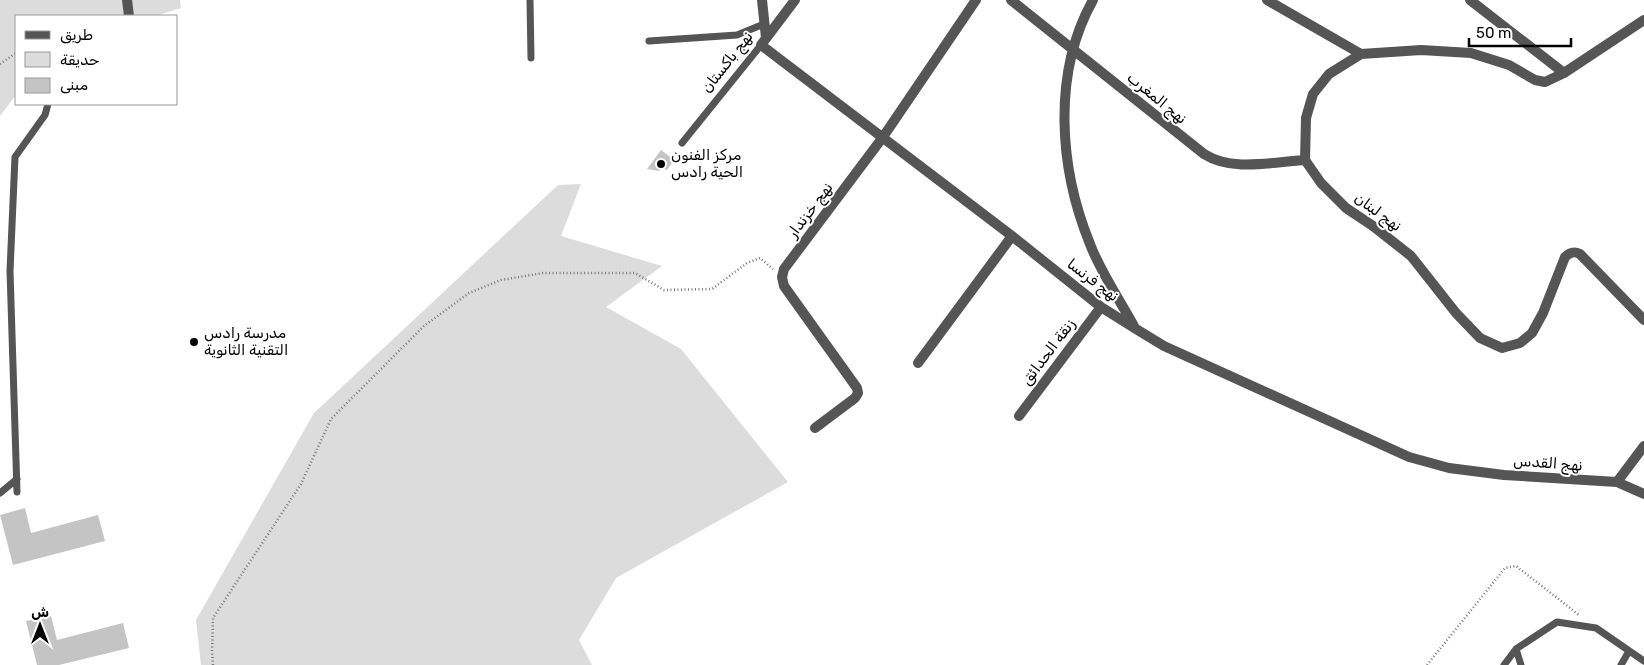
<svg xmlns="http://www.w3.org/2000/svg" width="1644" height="665" font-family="Rubik,'Noto Sans Arabic',sans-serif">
	<rect width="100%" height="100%" fill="#fff"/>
	<!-- green -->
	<path fill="#dcdcdc" d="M0,0H180L181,8L155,16H16V95L0,116Z
		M581,184L561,236L662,266L606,307L681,349L788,482L616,578L579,640L592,665H201L196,620L314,413L558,185Z"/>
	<!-- building -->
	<path fill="#c4c4c4" d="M661,150L674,160L667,170L661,168L659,171L647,169Z
		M25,508L31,533L98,515L105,541L13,565L0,515Z
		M51,616L57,640L123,623L129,648L59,665H37L26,621Z"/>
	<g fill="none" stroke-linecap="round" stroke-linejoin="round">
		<!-- path -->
		<path stroke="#777" stroke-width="2.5" stroke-dasharray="1 2.5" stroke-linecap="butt" d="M0,64L16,53
			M213,665L212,652L213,618L301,484L331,419L424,326L469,293L501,280L543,273H635L664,290L712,289L747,263L760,258L773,269
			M1427,665L1505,568L1516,566L1579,615"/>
		<!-- service -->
		<path stroke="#555" stroke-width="7" d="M530,0L531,58
			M649,41L737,35L764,24
			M682,143L761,45
			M17,492L10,271L15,157L45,115L48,104
			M0,493L17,479
			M1516,649L1521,665
			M1504,665L1516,649L1557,622L1596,628L1644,661
			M1621,665L1629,651"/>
		<!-- minor -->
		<path stroke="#555" stroke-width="10" d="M127,0L129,16
			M762,0L766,38
			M795,0L761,45L1012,236L1101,307L1136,329L1164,346L1409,457L1449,468L1504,475L1617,482L1644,494
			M1011,0L1204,154C1232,172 1272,162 1305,160
			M1093,0C1052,73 1059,168 1090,244C1100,271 1121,302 1135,328
			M1267,0L1361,54
			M1470,0L1564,73
			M1644,20L1564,73L1545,82L1535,80L1509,65L1471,53L1421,50L1361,54L1329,74L1313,94L1306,118L1305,160L1321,183L1346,208L1373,226L1411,256L1456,313L1480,338L1502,348L1520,343L1532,333L1543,313L1565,257C1570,252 1574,251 1580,254L1644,320
			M918,363L1012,236
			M1019,416L1101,307
			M815,428L855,398L858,393L857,388L784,286L782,277L784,269L883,137L976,0
			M1617,482L1644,446"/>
	</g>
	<!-- markers -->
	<g fill="#000" stroke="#fff" stroke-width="2">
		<circle cx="661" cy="164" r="5"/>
		<circle cx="194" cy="342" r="5"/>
	</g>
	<g text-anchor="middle" stroke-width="4" stroke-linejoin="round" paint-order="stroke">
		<!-- street labels -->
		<g font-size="15" fill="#000" stroke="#fff">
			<text transform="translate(727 62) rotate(-52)" y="5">نهج باكستان</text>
			<text transform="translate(1157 98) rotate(39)" y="5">نهج المغرب</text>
			<text transform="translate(810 210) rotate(-53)" y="5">نهج خزندار</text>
			<text transform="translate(1378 212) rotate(36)" y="5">نهج لبنان</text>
			<text transform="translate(1093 280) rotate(37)" y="5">نهج فرنسا</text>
			<text transform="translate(1048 352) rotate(-53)" y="5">زنقة الحدائق</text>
			<text transform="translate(1548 463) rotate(4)" y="5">نهج القدس</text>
		</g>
		<!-- poi labels -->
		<g font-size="15" fill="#000" stroke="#fff" text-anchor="start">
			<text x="671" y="160">مركز الفنون<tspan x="671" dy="17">الحية رادس</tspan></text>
			<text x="204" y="338">مدرسة رادس<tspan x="204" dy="17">التقنية الثانوية</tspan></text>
		</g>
	</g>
	<!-- legend -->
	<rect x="15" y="15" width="162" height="90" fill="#ffffff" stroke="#999999"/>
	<rect x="25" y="31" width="25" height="8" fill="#555555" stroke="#999999"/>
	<text x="60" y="40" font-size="15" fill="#000000">طريق</text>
	<rect x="25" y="52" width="25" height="15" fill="#dcdcdc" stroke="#999999"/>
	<text x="60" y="65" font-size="15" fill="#000000">حديقة</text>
	<rect x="25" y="78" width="25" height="15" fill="#c4c4c4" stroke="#999999"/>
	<text x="60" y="90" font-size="15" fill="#000000">مبنى</text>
	<!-- north arrow -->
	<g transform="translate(40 625)" stroke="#ffffff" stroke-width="4" paint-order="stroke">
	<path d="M0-4L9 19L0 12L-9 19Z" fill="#000000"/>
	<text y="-8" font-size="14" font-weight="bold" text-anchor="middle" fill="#000000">ش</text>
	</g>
	<!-- scale -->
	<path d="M1469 38v8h102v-8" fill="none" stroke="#000000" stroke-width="2.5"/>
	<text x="1476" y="38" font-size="15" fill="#000000" stroke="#ffffff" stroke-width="4" paint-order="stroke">50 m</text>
</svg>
